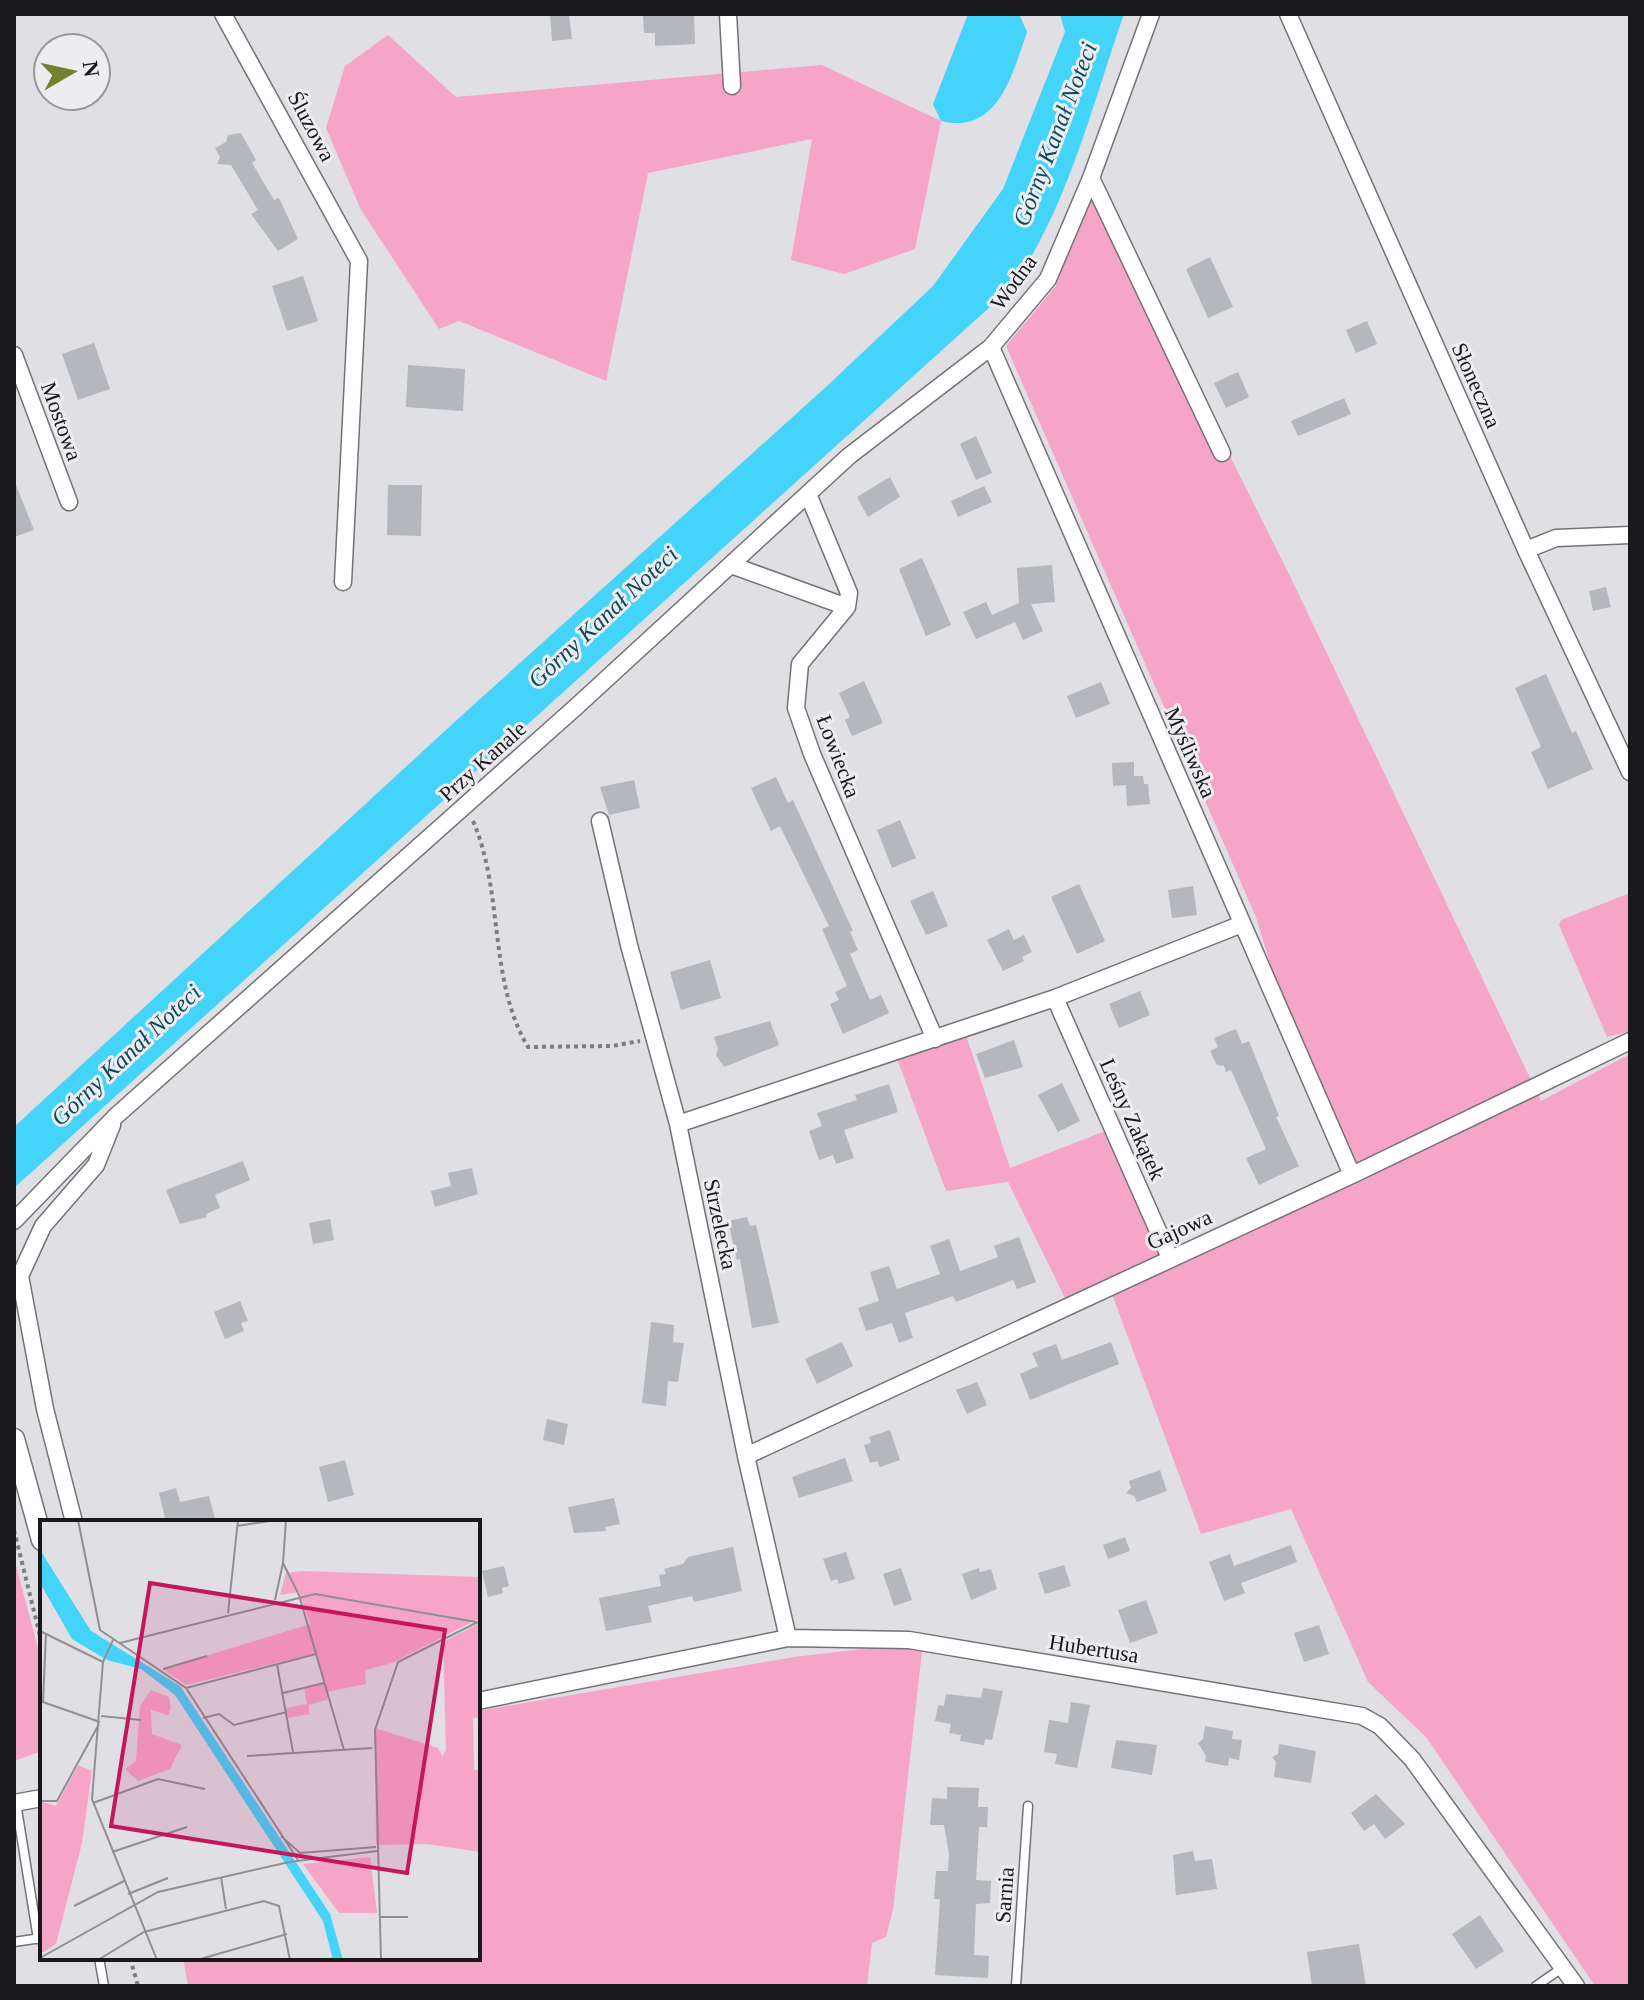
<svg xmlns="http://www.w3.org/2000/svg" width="1644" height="2000" font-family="Georgia,serif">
	<rect width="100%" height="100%" fill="#dfdfe4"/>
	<!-- green -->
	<path fill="#f7a5c7" d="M388,35L456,97L822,65L941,121L915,249L844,274L791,260L812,139L648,173L606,381L459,321L439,329L361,210L326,128L345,66Z
		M1091,178L1288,572L1541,1101L1630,1054V1986H1595L1426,1737L1368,1682L1291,1509L1201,1534L1109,1286L1068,1304L1008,1182L946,1191L896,1056L964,1029L1010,1168L1113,1128L1170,1257L1359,1179L1293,1039L1256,917L1006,346L1056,286Z
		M1630,893V1031L1607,1037L1559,925L1561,920Z
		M14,1558L42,1663V1751L14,1761Z
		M923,1642L893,1910L886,1937L872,1943L867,1986H188L183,1958H478V1711L794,1657Z"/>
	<!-- water -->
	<path fill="#44d3f9" d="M968,14H1019L1027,32C1012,75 998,135 941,121L933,104Z
		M1060,14H1124C1092,105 1068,207 1012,287L14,1188V1127L459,718L827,386L933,286L1003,189L1065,32Z"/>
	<!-- building -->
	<path fill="#b4b7bc" d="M550,14H569L572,39L552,41Z
		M694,14L695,44L655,46V33H644L643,16Z
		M241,133L256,160L252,163L274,200L279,198L298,239L278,251L251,214L258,210L231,165L217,164L220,157L215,148L226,142L228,135Z
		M1210,257L1233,307L1208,318L1186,269Z
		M303,276L318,321L287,331L272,286Z
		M1367,321L1377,344L1356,353L1346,330Z
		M94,343L110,389L78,400L62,354Z
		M408,365L465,369L463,411L406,407Z
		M1238,372L1249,397L1226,408L1214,383Z
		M1344,398L1351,414L1298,436L1291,421Z
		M976,436L992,473L976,480L960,444Z
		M890,477L900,497L868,517L857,497Z
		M14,480L34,530L14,537Z
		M388,485H422L421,536L387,535Z
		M984,486L992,502L958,517L951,501Z
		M922,558L951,625L926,636L899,569Z
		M1052,565L1055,602L1031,604L1043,631L1023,640L1015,622L976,639L963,612L986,602L992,615L1019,603L1017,568Z
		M1606,587L1611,607L1593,611L1589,591Z
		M1546,674L1572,733L1576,731L1593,769L1548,789L1531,752L1541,747L1515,688Z
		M864,681L883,723L852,736L845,720L850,717L839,693Z
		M1101,682L1110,704L1076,718L1067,696Z
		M1134,762V776H1143L1144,784H1148L1150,804L1127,806L1126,785L1113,786L1112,763Z
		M776,777L788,803L793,800L853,931L850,932L858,950L850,954L870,1000L881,995L889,1013L843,1034L830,1004L839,1000L835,992L847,986L822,929L829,926L780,826L771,831L751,788Z
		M634,780L640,808L609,815L600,787Z
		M900,820L916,858L892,868L877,830Z
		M1079,884L1105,941L1077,954L1051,897Z
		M1193,886L1197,915L1172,918L1168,890Z
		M933,891L948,926L926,935L910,901Z
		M1009,929L1014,940L1024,935L1032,952L1022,957L1024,961L1003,971L987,940Z
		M710,960L721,998L681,1010L670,972Z
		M1140,991L1150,1015L1119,1028L1109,1004Z
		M770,1021L779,1045L724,1067L716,1055L718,1049L714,1037Z
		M1236,1029L1242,1044L1249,1041L1279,1116L1276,1117L1299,1166L1259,1185L1246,1158L1266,1149L1231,1070L1226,1072L1224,1066L1217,1065L1210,1051L1218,1047L1214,1038Z
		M1014,1040L1023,1067L985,1078L976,1054Z
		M1062,1083L1080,1121L1058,1132L1038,1095Z
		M889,1084L898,1112L844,1130L854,1158L836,1164L833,1155L819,1160L809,1131L822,1126L817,1113L857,1100L855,1095Z
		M243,1161L250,1180L215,1195L220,1208L206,1214L207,1217L180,1224L166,1190Z
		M472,1168L478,1194L435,1207L431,1191L451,1186L448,1173Z
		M747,1217L750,1226L756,1225L779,1323L752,1328L740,1259L737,1260L728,1221Z
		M330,1219L334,1240L313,1244L309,1223Z
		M1019,1237L1036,1282L1017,1289L1013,1280L956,1302L953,1296L905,1313L913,1338L899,1343L892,1323L866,1331L858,1308L879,1301L870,1272L889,1266L897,1289L940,1274L930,1246L949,1239L960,1271L998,1257L994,1246Z
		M240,1301L248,1321L241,1323L244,1331L225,1339L214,1312Z
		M651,1322L674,1325L673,1342L684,1343L678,1382L668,1381L666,1406L642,1403Z
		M842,1342L853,1366L817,1384L805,1359Z
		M1111,1342L1119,1364L1030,1400L1020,1374L1038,1366L1032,1353L1056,1344L1062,1360Z
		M977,1382L987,1405L967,1414L956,1390Z
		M547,1419L568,1424L564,1445L543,1440Z
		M890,1430L900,1460L880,1467L877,1461L870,1463L864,1445L871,1443L869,1437Z
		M845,1458L853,1481L799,1498L792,1477Z
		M345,1460L354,1495L328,1502L319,1467Z
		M1160,1470L1167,1491L1137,1502L1134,1496L1126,1493L1131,1488L1129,1481Z
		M176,1488L180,1502L209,1496L216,1522H166L159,1493Z
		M614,1498L620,1524L605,1527L606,1531L574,1533L568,1507Z
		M1125,1537L1130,1551L1108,1559L1103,1545Z
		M1291,1545L1297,1562L1241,1583L1245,1593L1224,1601L1209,1562L1230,1554L1234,1566Z
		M733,1547L742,1591L694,1602L692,1596L648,1606L652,1622L606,1631L599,1598L661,1586L659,1575L666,1574L664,1569L683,1564L688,1557Z
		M846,1552L855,1579L839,1584L837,1579L831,1581L823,1559Z
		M1064,1565L1071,1586L1045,1594L1038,1573Z
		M504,1566L509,1586L502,1588L503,1593L488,1597L482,1571Z
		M901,1568L912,1600L894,1606L883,1574Z
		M979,1568L980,1572L991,1569L997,1589L971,1600L962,1574Z
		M1146,1600L1158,1633L1130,1643L1118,1610Z
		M1319,1625L1329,1654L1304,1662L1294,1633Z
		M983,1688L1003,1691L992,1740L985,1739L984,1745L960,1741L961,1735L949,1733L951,1724L935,1721L938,1705L944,1706L946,1694L981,1698Z
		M1071,1702L1090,1705L1077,1768L1055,1764L1057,1754L1044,1752L1049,1720L1068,1723Z
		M1205,1726L1233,1731L1232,1739L1242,1740L1239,1760L1229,1758L1228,1766L1205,1762L1206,1756L1198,1743L1203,1739Z
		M1116,1740L1157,1745L1152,1775L1111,1768Z
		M1279,1744L1316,1751L1311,1783L1274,1777L1276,1762L1272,1757L1278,1754Z
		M947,1787L979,1788L978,1807H988L987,1827H979L976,1880L991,1881L990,1903L976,1904L974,1955L989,1956L988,1978L935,1975L940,1899H934L936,1871H948L949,1854L944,1825H930L932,1798L947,1799Z
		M1376,1794L1405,1824L1385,1839L1374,1824L1364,1831L1351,1813Z
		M1193,1851L1195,1861L1212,1859L1217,1889L1176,1895L1173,1855Z
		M1480,1915L1504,1951L1476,1969L1452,1934Z
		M1359,1944L1366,1986H1312L1307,1952Z"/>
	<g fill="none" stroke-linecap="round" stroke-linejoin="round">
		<defs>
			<path id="service" d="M16,1803L38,1939
				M14,1942L41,1938
				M99,1958L104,1986
				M1016,1986L1028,1806
				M1536,1986L1562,1968"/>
			<path id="minor" d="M223,14L359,261L343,582
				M728,14L732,86
				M1288,14L1526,550L1630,772
				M1091,178L1222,453
				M991,347L1352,1175
				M14,355L69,502
				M808,494L849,593L847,607L800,664L796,708L812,754L935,1039
				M1526,550L1556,538L1630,535
				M731,565L847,607
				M600,821L629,945L678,1124L746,1456L788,1638
				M1055,998L1170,1258
				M678,1124L1055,998L1242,924
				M14,1221L116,1116L577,706L849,456L991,347L1048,279L1091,178L1151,14
				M746,1456L1352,1175L1630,1041
				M74,1522L45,1409L20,1276L43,1226L96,1165L112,1125
				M478,1701L788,1638L909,1640L1362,1716L1380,1726L1412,1759L1576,1986
				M14,1803L42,1798"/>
			<path id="tertiary" d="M14,1439L42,1540"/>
		</defs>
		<!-- service casing -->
		<use href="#service" stroke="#727277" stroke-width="11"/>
		<!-- minor casing -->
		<use href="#minor" stroke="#727277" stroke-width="19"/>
		<!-- tertiary casing -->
		<use href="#tertiary" stroke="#727277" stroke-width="23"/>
		<!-- path -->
		<path stroke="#7d7d80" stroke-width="4" stroke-dasharray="4 4" stroke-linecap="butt" d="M473,821C504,892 488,980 528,1047L612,1046L640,1041
			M14,1530L42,1644
			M130,1958L138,1986"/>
		<!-- service -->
		<use href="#service" stroke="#fff" stroke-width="8"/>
		<!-- minor -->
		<use href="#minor" stroke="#fff" stroke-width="16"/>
		<!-- tertiary -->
		<use href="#tertiary" stroke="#fff" stroke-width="20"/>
	</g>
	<g text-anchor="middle" stroke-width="6" stroke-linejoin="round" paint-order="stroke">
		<!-- street labels -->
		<g font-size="22" fill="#19191b" stroke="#ececf1">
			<text transform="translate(312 126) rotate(62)" y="8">Śluzowa</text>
			<text transform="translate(1013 282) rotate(-54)" y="8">Wodna</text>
			<text transform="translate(1477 385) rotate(66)" y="8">Słoneczna</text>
			<text transform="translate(62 421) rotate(70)" y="8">Mostowa</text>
			<text transform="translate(1191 752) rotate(66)" y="8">Myśliwska</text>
			<text transform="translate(839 756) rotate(69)" y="8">Łowiecka</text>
			<text transform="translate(482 761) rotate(-42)" y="8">Przy Kanale</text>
			<text transform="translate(1133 1119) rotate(66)" y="8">Leśny Zakątek</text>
			<text transform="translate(721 1224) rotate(78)" y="8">Strzelecka</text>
			<text transform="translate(1179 1229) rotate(-24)" y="8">Gajowa</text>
			<text transform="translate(1094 1648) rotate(9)" y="8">Hubertusa</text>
			<text transform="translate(1004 1895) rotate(-86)" y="8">Sarnia</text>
		</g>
		<!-- water labels -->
		<g font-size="24" font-style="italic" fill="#0c4959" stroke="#ececf1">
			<text transform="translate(1055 134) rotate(-69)" y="8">Górny Kanał Noteci</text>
			<text transform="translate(603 617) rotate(-43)" y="8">Górny Kanał Noteci</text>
			<text transform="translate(126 1055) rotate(-43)" y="8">Górny Kanał Noteci</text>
		</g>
	</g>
	<!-- overview -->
	<g transform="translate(40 1520)">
		<rect width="440" height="440" fill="#dfdfe4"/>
		<path d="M262,51L440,57V98L352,143L325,150L326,164L287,172L289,179L269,185V194L248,198L246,188L267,184L264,168L284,162L277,133L146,165L123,149L270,104L259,72L240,75L246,53ZM440,103V197L433,198L434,250H440V332L387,324L336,325L335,208L398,228L402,236L406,230L403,122ZM111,170L129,177L131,188L128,195L111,190L112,214L142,225L130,249L98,261L85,249L96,241L100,186ZM38,245L52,251L42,323L16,424L0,434V281L16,286ZM330,337L337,393H299L263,344Z" fill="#f7a5c7"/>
		<path d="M0,30L51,111L140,166L290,394L303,440H293L283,401L135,175L101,149L67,140L32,119L0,63Z" fill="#44d3f9"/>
		<path fill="none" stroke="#909094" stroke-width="2" d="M38,0L60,110L146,168L258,340M246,0L243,43L259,75L304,230M197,6L236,0M235,80L243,43M188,93L198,0M0,111L63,142M73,120L63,142L52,279L117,440M80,123L275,74L436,102M237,144L253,232M123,149L167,136M146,168L276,134M243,173L284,163M0,181L60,202M3,182L6,113M61,196L101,200M163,198L179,194L194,205L247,192M207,236L332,228M0,281H17L59,204M53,283L118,259L165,269M241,316L260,333L336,327M72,332L147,307M181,357L186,389M88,374L128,358M34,386L84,361M340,397H368M0,438L118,372L249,342L337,331M58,440L104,412L224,381L239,386L250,440M157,440L247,414M341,440L335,210L358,142L440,101"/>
		<path fill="#c2185b" fill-opacity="0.15" stroke="#c2185b" stroke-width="4" d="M110,63L405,110L367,353L71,306Z"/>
		<rect width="440" height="440" fill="none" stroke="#19191b" stroke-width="4"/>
	</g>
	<!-- border -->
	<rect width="1644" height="2000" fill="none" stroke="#19191b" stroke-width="32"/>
	<!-- north arrow -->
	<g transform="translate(72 72) rotate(81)"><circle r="38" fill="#ececf1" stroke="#98989b" stroke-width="2"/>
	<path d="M0-6L14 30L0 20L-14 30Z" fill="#72812f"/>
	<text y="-12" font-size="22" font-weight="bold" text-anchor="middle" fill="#19191b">N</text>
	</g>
</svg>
